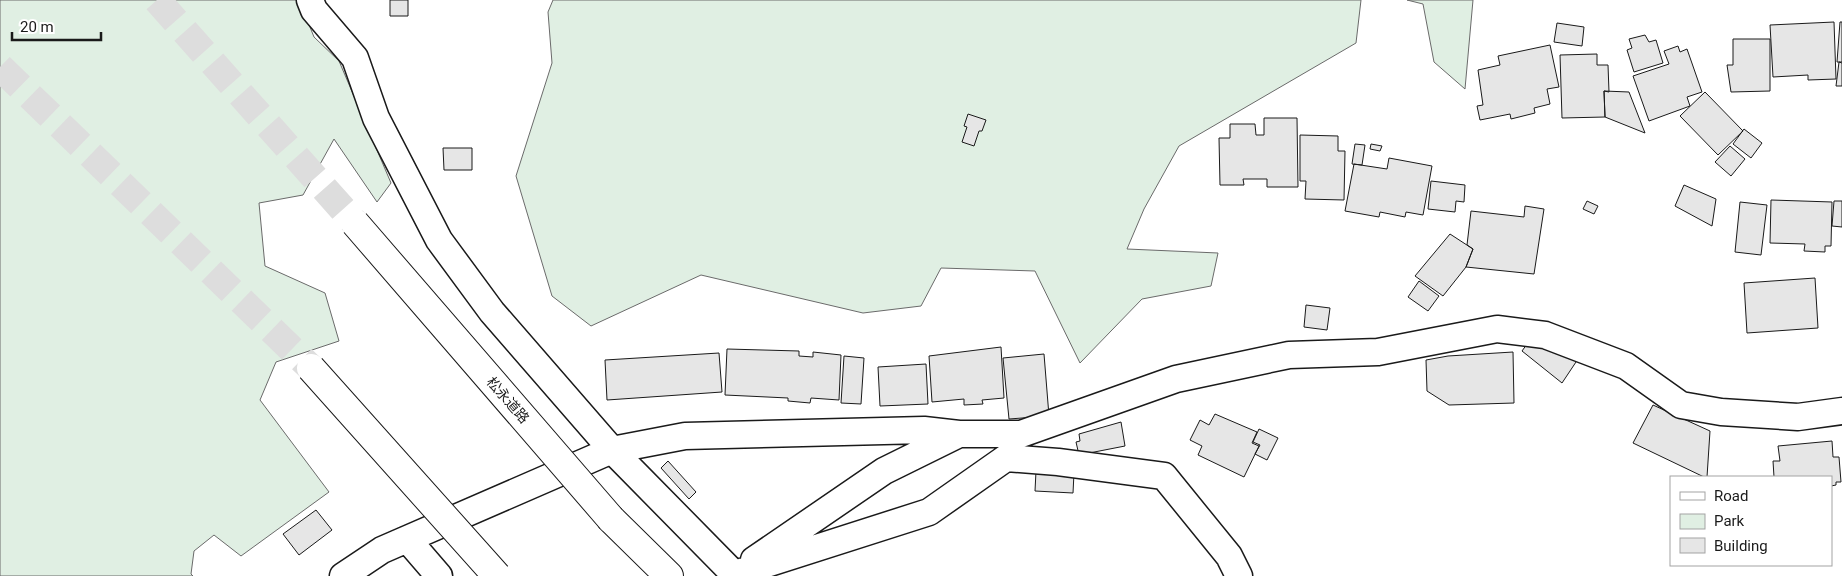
<svg xmlns="http://www.w3.org/2000/svg" width="1842" height="576" font-family="Roboto,'Noto Sans JP',sans-serif">
	<rect width="100%" height="100%" fill="#fff"/>
	<!-- green -->
	<path fill="#e0efe3" stroke="#6a6a6a" d="M0,0H299L314,37L339,61L391,183L377,202L334,139L303,195L259,203L265,266L325,293L339,341L276,362L260,400L329,492L241,556L214,535L194,551L191,574L193,576H0Z
		M553,0H1361L1356,43L1179,146L1144,209L1127,249L1218,253L1211,286L1142,299L1080,363L1035,271L941,268L921,306L863,313L701,275L591,326L552,296L516,176L552,63L548,12Z
		M1407,0H1473L1465,89L1434,62L1423,4Z"/>
	<!-- building -->
	<path fill="#e6e6e6" stroke="#1a1a1a" d="M390,0H408V16H390Z
		M1834,22L1836,79L1808,80V75L1773,77L1770,25Z
		M1840,22H1842V62H1837Z
		M1557,23L1584,27L1582,46L1554,42Z
		M1645,35L1649,42L1656,40L1663,63L1634,72L1627,50L1632,48L1629,39Z
		M1733,39H1770V91L1731,92L1727,65H1733Z
		M1550,45L1559,87L1547,89L1550,104L1534,108L1535,113L1511,119L1510,114L1480,120L1477,106L1483,105L1478,70L1500,65L1498,56Z
		M1678,46L1680,52L1687,49L1702,92L1687,97L1690,106L1649,121L1633,76L1669,64L1664,51Z
		M1597,54V65H1608L1609,92L1604,91L1605,117L1562,118L1560,55Z
		M1839,62L1842,63V86H1836Z
		M1604,91L1629,92L1645,133L1605,117Z
		M1705,92L1743,131L1718,155L1680,116Z
		M968,114L986,120L982,131H979L974,146L962,142L967,127L964,126Z
		M1264,118H1297L1298,187H1267V179H1243L1244,185H1220L1219,138H1230V124H1255L1256,135H1264Z
		M1744,129L1762,143L1751,158L1733,144Z
		M1300,135L1338,136V151H1345L1344,200L1305,199L1306,181H1300Z
		M1355,144L1365,145L1362,165L1352,164Z
		M1371,144L1382,146L1380,151L1370,149Z
		M1730,146L1745,159L1731,176L1715,162Z
		M443,148H472V170H444Z
		M1389,158L1432,166L1423,215L1406,212L1405,217L1380,212L1379,217L1345,211L1354,164L1387,169Z
		M1431,181L1465,185L1464,202L1456,201L1455,212L1428,209Z
		M1684,185L1716,199L1712,226L1675,206Z
		M1771,200L1832,202L1831,246H1825V252L1804,251L1805,244L1770,243Z
		M1587,201L1598,206L1594,214L1583,209Z
		M1834,201H1842V227L1832,226Z
		M1740,202L1767,205L1761,255L1735,252Z
		M1525,206L1544,209L1534,274L1466,267L1473,249L1467,245L1471,211L1524,217Z
		M1450,234L1473,249L1466,267L1443,296L1415,276Z
		M1815,278L1818,328L1747,333L1744,283Z
		M1419,281L1439,296L1428,311L1408,297Z
		M1306,305L1330,308L1327,330L1304,327Z
		M1527,344L1578,359L1562,383L1522,351Z
		M1001,347L1004,398L982,400L983,404L964,405V399L932,402L929,356Z
		M727,349L799,351V356L813,357V352L841,355L839,400L811,398L810,403L788,401V398L725,395Z
		M1513,352L1514,403L1449,405L1427,391L1426,360L1448,356Z
		M719,353L722,392L607,400L605,360Z
		M1044,354L1049,416L1009,419L1003,358Z
		M844,356L864,358L861,404L841,403Z
		M926,364L928,404L880,406L878,367Z
		M1653,405L1710,431L1707,477H1704L1633,443Z
		M1215,414L1257,432L1252,443L1259,446L1244,477L1198,455L1202,446L1190,440L1200,420L1209,425Z
		M1121,422L1125,446L1079,455L1076,442L1080,441L1079,434Z
		M1259,429L1278,438L1267,460L1255,454L1260,445L1253,442Z
		M1832,441L1833,457H1839L1841,482H1836V485L1831,486V477H1774L1773,461H1780L1778,446Z
		M668,461L696,492L689,499L661,468Z
		M1036,471L1074,473L1073,493L1035,491Z
		M316,510L332,530L299,555L283,534Z"/>
	<g fill="none" stroke-linecap="round" stroke-linejoin="round">
		<!-- highway-tunnel -->
		<path stroke="#ddd" stroke-width="28" stroke-dasharray="28 14" stroke-linecap="butt" d="M157,0L355,223
			M0,67L311,368"/>
		<defs>
			<path id="street" d="M310,0L314,10L355,58L376,118L439,240L492,312L612,450L736,576
				M408,540L439,576
				M754,560L884,471L959,434
				M735,574L929,512L1006,458L1058,462L1164,476L1229,556L1239,576
				M343,576L382,550L612,450L685,436L924,430L959,434H1021L1176,379L1289,355L1378,352L1497,329L1545,335L1626,366L1681,405L1721,412L1798,417L1842,411"/>
			<path id="highway" d="M611,519L669,576"/>
		</defs>
		<!-- street casing -->
		<use href="#street" stroke="#1a1a1a" stroke-width="29"/>
		<!-- highway casing -->
		<use href="#highway" stroke="#1a1a1a" stroke-width="30"/>
		<!-- street -->
		<use href="#street" stroke="#fff" stroke-width="26"/>
		<!-- highway -->
		<use href="#highway" stroke="#fff" stroke-width="28"/>
		<defs>
			<path id="highway-bridge" d="M355,223L611,519
				M311,368L497,576"/>
		</defs>
		<!-- highway-bridge casing -->
		<use href="#highway-bridge" stroke="#1a1a1a" stroke-width="30" stroke-linecap="butt"/>
		<!-- highway-bridge -->
		<use href="#highway-bridge" stroke="#fff" stroke-width="28"/>
	</g>
	<g text-anchor="middle" stroke-width="4" stroke-linejoin="round" paint-order="stroke">
		<!-- street labels -->
		<g font-size="14" fill="#1a1a1a" stroke="#fff">
			<text transform="translate(508 400) rotate(49)" y="5">松永道路</text>
		</g>
	</g>
	<!-- legend -->
	<rect x="1670" y="476" width="162" height="90" fill="#ffffff" stroke="#a3a3a3"/>
	<rect x="1680" y="492" width="25" height="8" fill="#ffffff" stroke="#a3a3a3"/>
	<text x="1714" y="501" font-size="15" fill="#1a1a1a">Road</text>
	<rect x="1680" y="514" width="25" height="15" fill="#e0efe3" stroke="#a3a3a3"/>
	<text x="1714" y="526" font-size="15" fill="#1a1a1a">Park</text>
	<rect x="1680" y="538" width="25" height="15" fill="#e6e6e6" stroke="#a3a3a3"/>
	<text x="1714" y="551" font-size="15" fill="#1a1a1a">Building</text>
	<!-- scale -->
	<path d="M12 32v8h89v-8" fill="none" stroke="#1a1a1a" stroke-width="2.5"/>
	<text x="20" y="32" font-size="15" fill="#1a1a1a" stroke="#ffffff" stroke-width="4" paint-order="stroke">20 m</text>
</svg>
